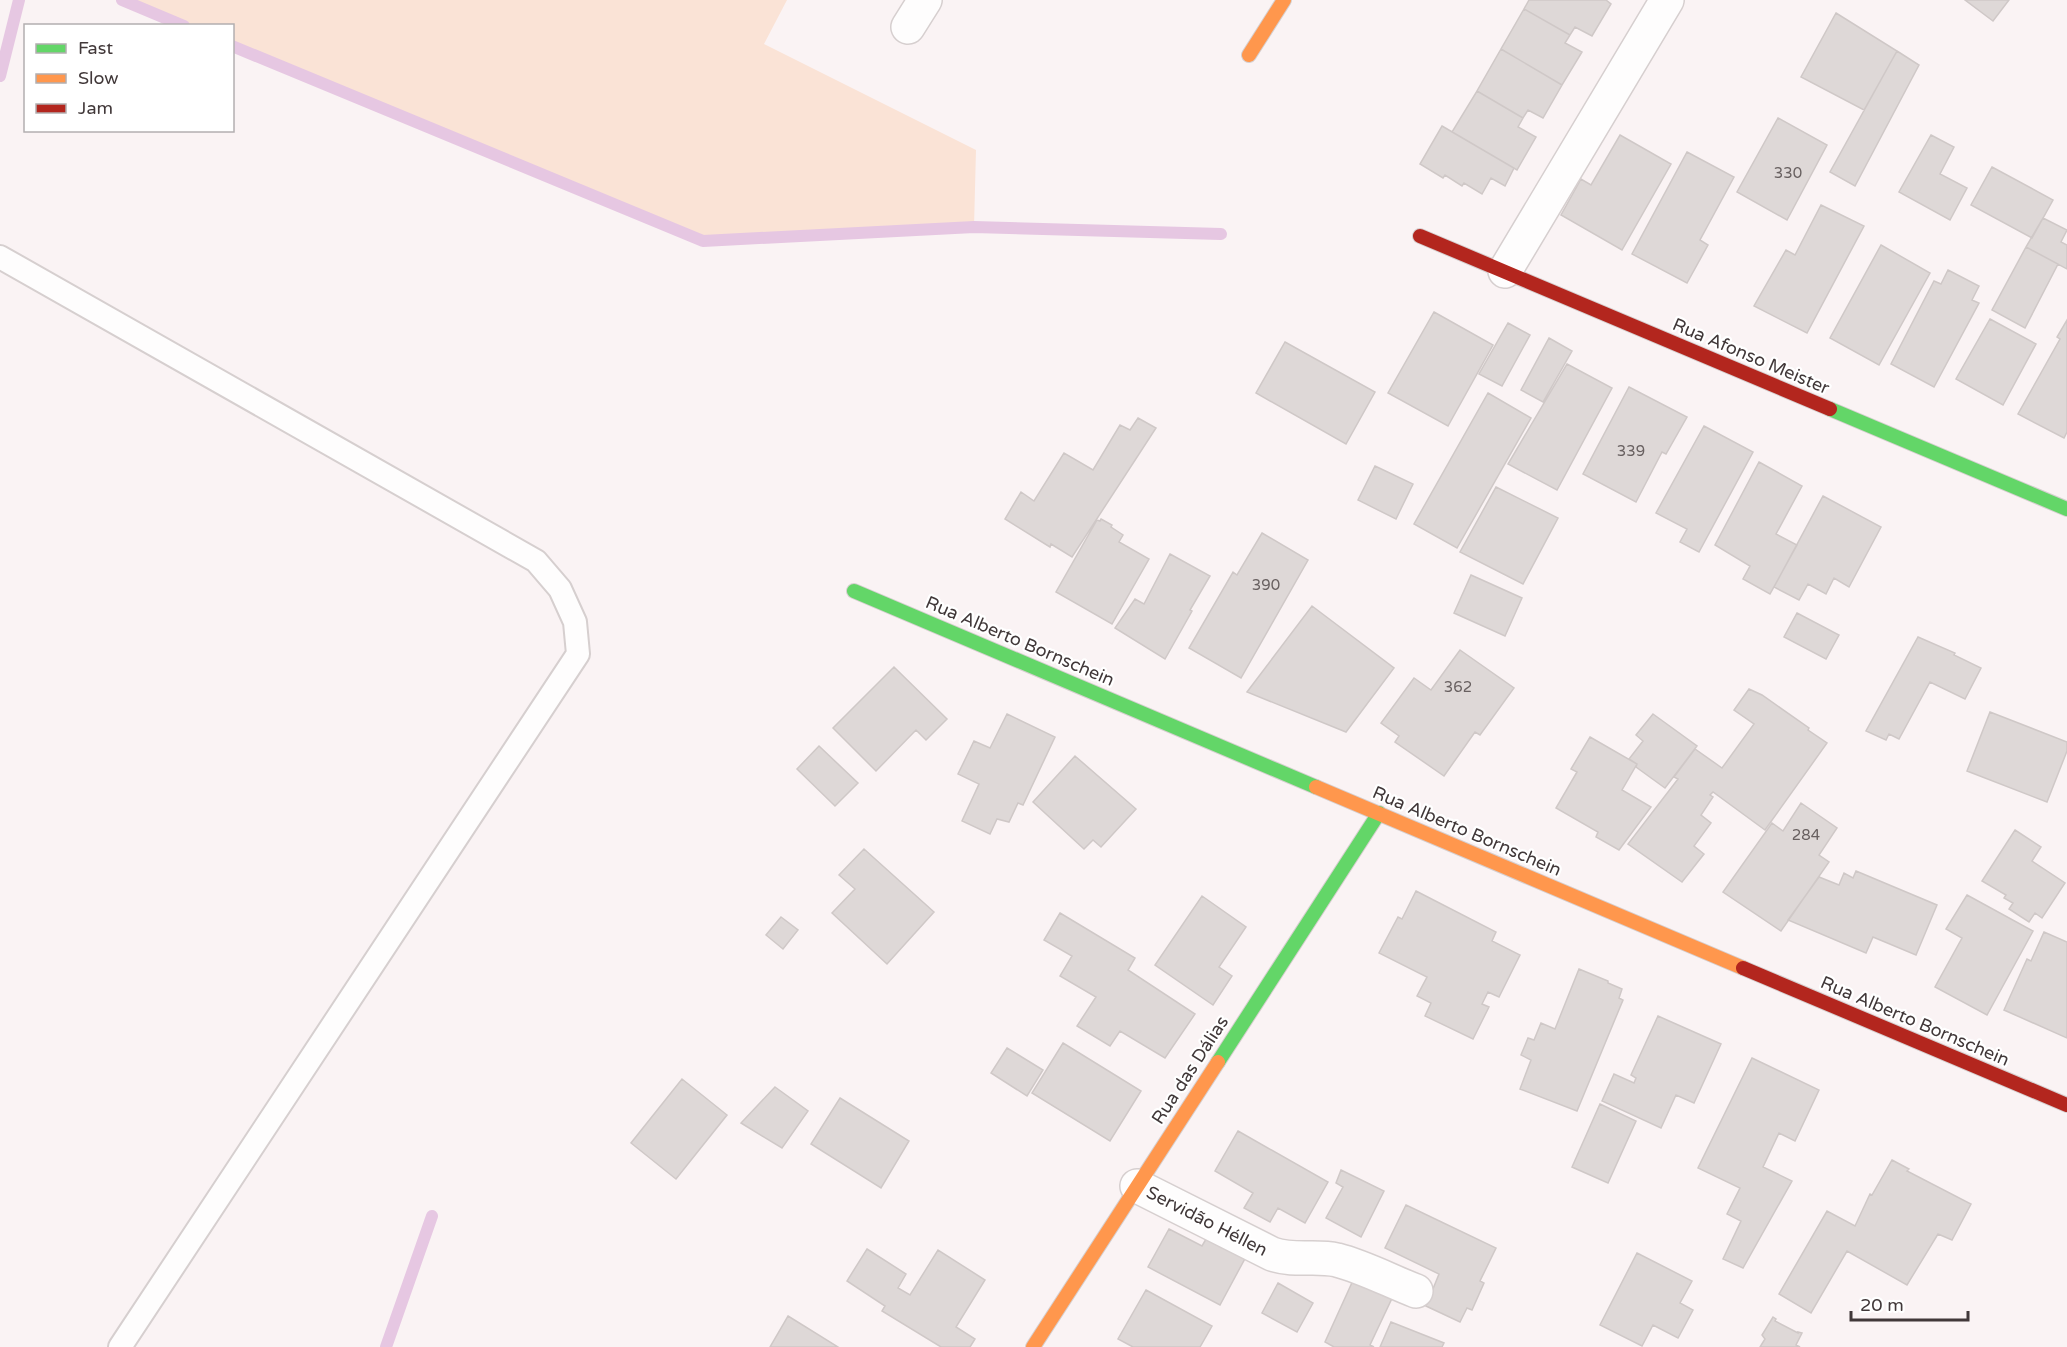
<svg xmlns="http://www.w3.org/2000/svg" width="2067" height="1347" font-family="'Varela Round',sans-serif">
	<rect width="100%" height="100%" fill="#faf3f4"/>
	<!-- green -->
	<path fill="#fae3d6" d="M122,0H787L764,44L976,150L974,227L703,241L233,46L232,26L184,25Z"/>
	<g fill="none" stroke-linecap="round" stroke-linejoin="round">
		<!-- stream -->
		<path stroke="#e6c7e2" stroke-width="12" d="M122,0L184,26
			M232,46L703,241L974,227L1221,234
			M0,76L19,0
			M386,1347L432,1216"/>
	</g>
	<!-- building -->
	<path fill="#ded8d7" stroke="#cfc8c7" stroke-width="1.5" d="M1529,0H1606L1611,4L1592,36L1575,27L1570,35L1524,9Z
		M1965,0H2009L1993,21Z
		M1524,9L1570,35L1565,43L1582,52L1562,85L1501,49Z
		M1836,13L1897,51L1864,110L1801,77Z
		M1501,49L1562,85L1543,118L1528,110L1523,118L1477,91Z
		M1897,51L1919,65L1855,186L1830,172Z
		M1477,91L1523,118L1518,127L1536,137L1517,170L1452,132Z
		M1778,118L1827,145L1787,220L1737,192Z
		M1442,126L1514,168L1505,186L1491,178L1482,194L1464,183L1462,186L1445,175L1443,178L1420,164Z
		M1620,135L1671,164L1622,250L1561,215L1581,179L1591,185Z
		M1931,135L1954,147L1940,174L1967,188L1950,220L1899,192Z
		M1687,152L1734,177L1700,240L1708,245L1687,283L1632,254Z
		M1992,167L2053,200L2032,238L1971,205Z
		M1821,205L1864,226L1807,333L1754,306L1786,250L1795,255Z
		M2043,218L2067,230L2061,242L2067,245V269L2026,247Z
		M1881,245L1930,273L1879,365L1830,338Z
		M2026,247L2058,264L2025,328L1992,310Z
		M1948,270L1979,286L1972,300L1979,303L1934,387L1891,364L1934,281L1941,284Z
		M1434,312L1493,345L1448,426L1388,393Z
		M1990,319L2036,344L2003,405L1956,379Z
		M2067,320V432L2064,438L2018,414L2060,339L2057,337Z
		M1508,323L1530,335L1502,386L1479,374Z
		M1549,338L1572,351L1543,402L1521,390Z
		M1285,342L1375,392L1346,444L1256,393Z
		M1567,364L1612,388L1557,490L1508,464Z
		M1629,387L1687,417L1666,454L1662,452L1636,502L1583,474Z
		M1488,393L1531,418L1457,548L1414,524Z
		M1138,418L1156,428L1072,557L1051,544L1050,547L1005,519L1021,492L1034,501L1064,453L1093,470L1120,425L1130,430Z
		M1704,426L1753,452L1699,552L1680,542L1687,529L1656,513Z
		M1759,462L1802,486L1776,534L1797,545L1770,594L1743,579L1750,566L1715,545Z
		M1375,466L1413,484L1396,519L1358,500Z
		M1496,487L1558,518L1523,584L1460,552Z
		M1823,496L1881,527L1849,587L1834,578L1826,594L1808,584L1799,600L1774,587Z
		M1101,519L1112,525L1111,527L1123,535L1119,542L1149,559L1112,624L1056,592L1097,520L1100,521Z
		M1262,533L1308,560L1241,678L1189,648L1233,572L1237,575Z
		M1170,554L1210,576L1190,610L1192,611L1165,659L1115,628L1135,599L1144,604Z
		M1471,575L1522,598L1505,636L1454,613Z
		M1312,606L1394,668L1346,732L1247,692Z
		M1797,613L1839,635L1826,659L1784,637Z
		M1918,637L1955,653L1954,655L1981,668L1965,699L1930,682L1899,739L1889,734L1886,740L1866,731Z
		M1460,650L1514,688L1480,735L1475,732L1444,776L1395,742L1399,736L1381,723L1414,678L1431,690Z
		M894,667L947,719L926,740L916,730L876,771L833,728Z
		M1749,689L1762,695L1809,728L1808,730L1827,743L1765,830L1713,792L1710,795L1713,797L1701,815L1711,823L1694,846L1704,854L1682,882L1628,844L1678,779L1674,777L1695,749L1722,768L1754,724L1734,710Z
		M1990,712L2067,742V751L2047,802L1967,771Z
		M1007,714L1055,737L1023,805L1018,803L1009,822L997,819L990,834L962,821L979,784L958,774L974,741L990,748Z
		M1653,714L1697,746L1665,788L1636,767L1637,764L1629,759L1643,741L1636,735Z
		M1590,737L1637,764L1622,790L1651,807L1619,850L1596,837L1598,832L1556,808L1577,772L1571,769Z
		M819,746L858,783L835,806L797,769Z
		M1075,756L1136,809L1101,847L1093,840L1084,849L1033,802Z
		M1801,803L1837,828L1819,855L1829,862L1781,931L1723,892L1772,823L1783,831Z
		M2015,830L2041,847L2032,861L2065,883L2042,918L2035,913L2029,922L2009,909L2013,903L2004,898L2006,895L1982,881Z
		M864,849L934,912L887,964L832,913L855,889L839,875Z
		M1856,871L1937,905L1916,955L1873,937L1866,953L1788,920L1819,877L1839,885L1844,873L1853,878Z
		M1416,891L1496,932L1492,941L1520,955L1499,997L1488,992L1482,1004L1489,1007L1473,1039L1425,1016L1431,1003L1417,996L1427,977L1379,953L1398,917L1402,919Z
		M1967,895L2033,931L1987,1015L1935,987L1962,938L1946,929Z
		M1202,896L1246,927L1219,967L1232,976L1213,1005L1155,965Z
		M1060,913L1135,958L1128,970L1195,1014L1165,1058L1120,1031L1110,1046L1077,1026L1096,997L1060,976L1072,956L1044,940Z
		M781,917L798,930L783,949L766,935Z
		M2044,932L2067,942V1038L2004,1010L2027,959L2031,961Z
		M1579,969L1608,981V983L1622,989L1619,998L1623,1000L1577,1111L1520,1089L1531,1060L1521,1055L1528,1038L1534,1040L1541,1023L1555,1029Z
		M1658,1016L1721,1044L1694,1103L1676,1095L1661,1128L1602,1101L1614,1074L1634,1083L1636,1078L1631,1075Z
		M1063,1043L1141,1091L1110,1141L1032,1093Z
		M1007,1048L1043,1070L1027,1096L991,1073Z
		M1752,1058L1819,1090L1795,1141L1779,1133L1763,1167L1792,1181L1743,1268L1723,1259L1741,1221L1727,1214L1740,1188L1698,1168Z
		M682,1079L727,1115L676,1179L631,1143Z
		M775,1087L808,1111L782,1148L741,1123Z
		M840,1098L909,1141L881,1188L811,1144Z
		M1600,1104L1636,1121L1608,1183L1572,1167Z
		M1238,1131L1328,1182L1305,1223L1278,1208L1270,1222L1244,1208L1253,1193L1215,1171Z
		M1892,1160L1909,1169L1907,1171L1971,1204L1952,1240L1938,1234L1907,1285L1847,1251L1811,1313L1779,1294L1827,1211L1855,1226L1870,1194L1872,1195Z
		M1341,1170L1384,1191L1361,1237L1326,1218L1343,1187L1336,1183Z
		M1406,1205L1496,1248L1480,1281L1484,1283L1472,1310L1467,1308L1460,1322L1426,1306L1439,1274L1385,1248Z
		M1169,1229L1202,1246L1209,1234L1248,1253L1220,1305L1148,1267Z
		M867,1249L906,1274L898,1288L910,1295L938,1250L985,1280L956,1327L975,1339L970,1347H941L882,1311L885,1306L847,1281Z
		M1637,1253L1692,1281L1680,1303L1693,1310L1678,1338L1653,1325L1642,1346L1600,1325Z
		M1355,1276L1394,1294L1370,1345L1374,1347H1334L1325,1342Z
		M1278,1283L1313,1303L1297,1332L1262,1313Z
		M1146,1290L1212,1326L1200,1347H1133L1118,1339Z
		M788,1316L838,1347H770Z
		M1773,1317L1776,1319L1775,1321L1798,1333V1332L1802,1333L1796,1345L1800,1347H1760L1765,1339L1762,1335Z
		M1391,1322L1444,1343L1442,1347H1380Z"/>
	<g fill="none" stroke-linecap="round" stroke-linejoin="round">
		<defs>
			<path id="lane" d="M0,257L536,561L560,589L575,622L578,654L120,1347"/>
			<path id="street" d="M908,27L925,0
				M1505,271L1667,0
				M1137,1186L1272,1254C1296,1262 1314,1255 1337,1260C1364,1267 1390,1281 1416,1291"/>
			<path id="fast" d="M1830,409L2067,509
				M854,591L1316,787
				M1218,1062L1379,813"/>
			<path id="slow" d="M1249,55L1284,0
				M1316,787L1743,968
				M1033,1347L1218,1062"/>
			<path id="jam" d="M1420,236L1830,409
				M1743,968L2067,1105"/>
		</defs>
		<!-- lane casing -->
		<use href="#lane" stroke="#d6cfcf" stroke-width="26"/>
		<!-- street casing -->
		<use href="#street" stroke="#d6cfcf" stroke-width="36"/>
		<!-- fast casing -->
		<use href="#fast" stroke="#d6cfcf" stroke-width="16"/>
		<!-- slow casing -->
		<use href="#slow" stroke="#d6cfcf" stroke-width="16"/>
		<!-- jam casing -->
		<use href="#jam" stroke="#d6cfcf" stroke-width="16"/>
		<!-- lane -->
		<use href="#lane" stroke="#fefdfd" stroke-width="22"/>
		<!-- street -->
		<use href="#street" stroke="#fefdfd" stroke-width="33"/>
		<!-- fast -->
		<use href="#fast" stroke="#63d668" stroke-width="14"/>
		<!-- slow -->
		<use href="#slow" stroke="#ff974d" stroke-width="14"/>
		<!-- jam -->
		<use href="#jam" stroke="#b3261e" stroke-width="14"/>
	</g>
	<g text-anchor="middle" stroke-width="4.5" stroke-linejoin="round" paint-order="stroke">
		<!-- number labels -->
		<g font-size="15" fill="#686060">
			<text x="1788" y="178">330</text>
			<text x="1631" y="456">339</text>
			<text x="1266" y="590">390</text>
			<text x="1458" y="692">362</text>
			<text x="1806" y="840">284</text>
		</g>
		<!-- street labels -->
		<g font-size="18" fill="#413839" stroke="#fff">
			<text transform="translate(1751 356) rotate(23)" y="6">Rua Afonso Meister</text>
			<text transform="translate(1020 641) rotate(23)" y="6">Rua Alberto Bornschein</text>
			<text transform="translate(1467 831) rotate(23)" y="6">Rua Alberto Bornschein</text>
			<text transform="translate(1915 1021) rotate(23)" y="6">Rua Alberto Bornschein</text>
			<text transform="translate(1190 1070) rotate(-57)" y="6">Rua das Dálias</text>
			<text transform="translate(1207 1221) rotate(27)" y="6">Servidão Héllen</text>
		</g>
	</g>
	<!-- legend -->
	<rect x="24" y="24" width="210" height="108" fill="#ffffff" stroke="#b3afb0" stroke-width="1.5"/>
	<rect x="36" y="44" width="30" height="9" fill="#63d668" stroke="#b3afb0" stroke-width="1.5"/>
	<text x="78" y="54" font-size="18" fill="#413839">Fast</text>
	<rect x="36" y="74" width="30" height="9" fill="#ff974d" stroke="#b3afb0" stroke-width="1.5"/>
	<text x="78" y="84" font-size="18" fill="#413839">Slow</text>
	<rect x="36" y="104" width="30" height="9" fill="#b3261e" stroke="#b3afb0" stroke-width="1.5"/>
	<text x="78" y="114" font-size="18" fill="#413839">Jam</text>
	<!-- scale -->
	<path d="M1851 1311v9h117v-9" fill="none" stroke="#413839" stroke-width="3"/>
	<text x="1860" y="1311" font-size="18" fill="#413839" stroke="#ffffff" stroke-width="4.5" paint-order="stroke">20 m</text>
</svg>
